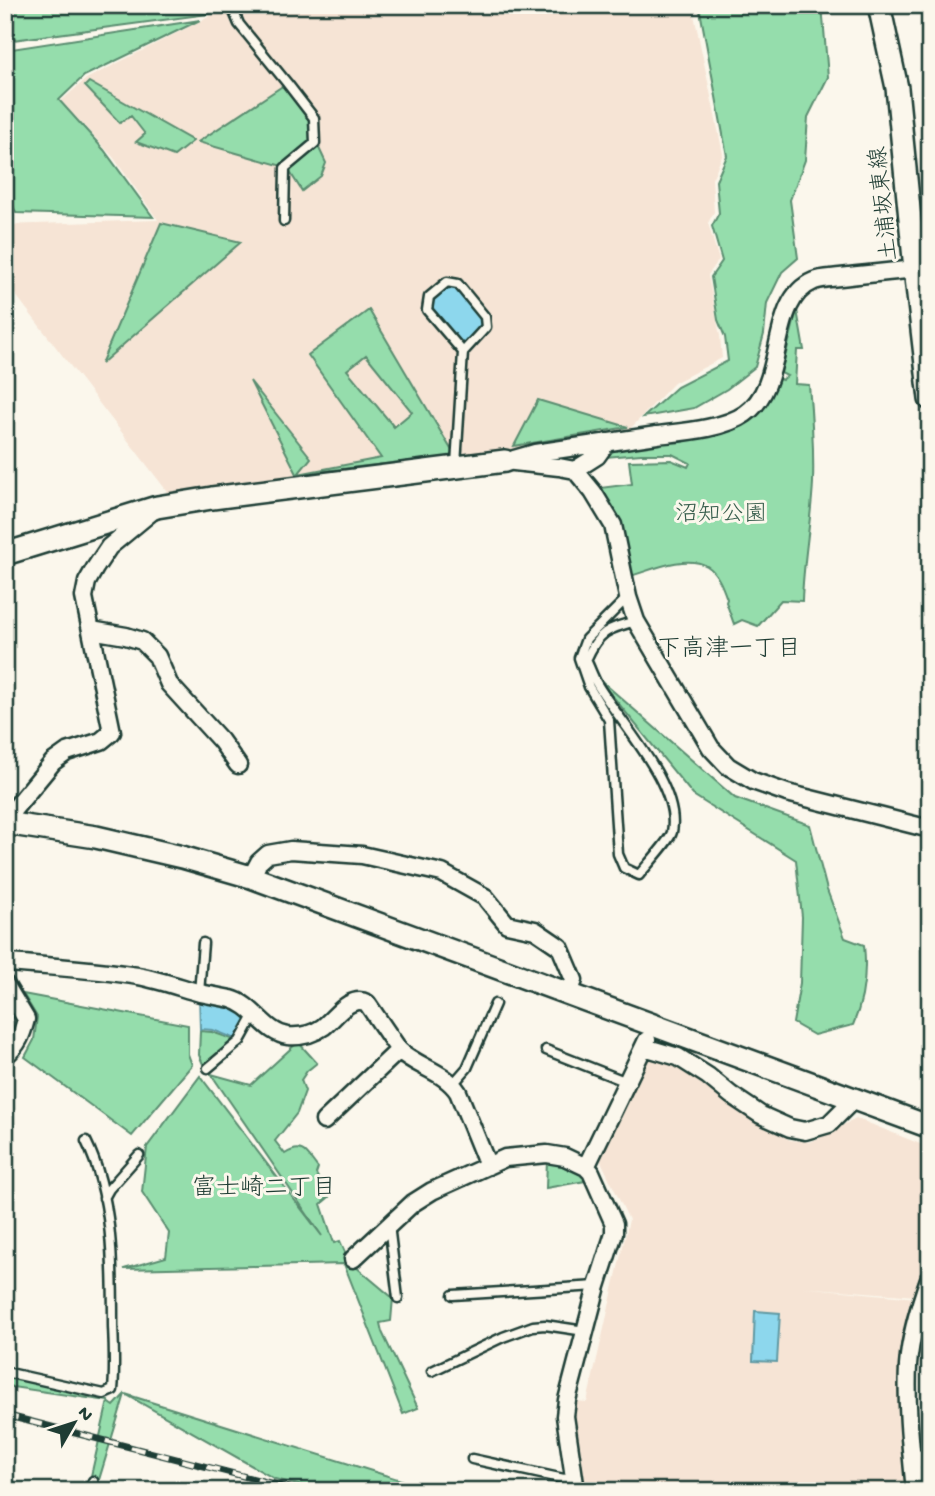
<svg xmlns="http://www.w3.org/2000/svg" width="935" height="1496" font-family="'Gochi Hand','Klee One',sans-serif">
	<rect width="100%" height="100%" fill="#fbf7ec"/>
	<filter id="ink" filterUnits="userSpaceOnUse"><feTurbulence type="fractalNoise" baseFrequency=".0143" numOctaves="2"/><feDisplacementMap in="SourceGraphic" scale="14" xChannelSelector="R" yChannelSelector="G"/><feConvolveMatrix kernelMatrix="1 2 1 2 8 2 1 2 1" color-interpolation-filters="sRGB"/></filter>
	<g filter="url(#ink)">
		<!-- built -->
		<path fill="#f6e4d5" d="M232,5H692L723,154L712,179L714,212L708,223L719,260L708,275L720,336L722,358L674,383L629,430L513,450L407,465L170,495L5,281V225L158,220L113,157L61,101L86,79Z
			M649,1055L684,1069L748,1117L790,1140L809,1142L824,1136L856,1118L930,1148V1256L916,1296L802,1287L916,1298L899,1376L909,1491H584L572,1416L576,1401L587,1402L629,1220L599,1157Z"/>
		<!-- green -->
		<path fill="#95ddac" stroke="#5a8d70" stroke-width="2" fill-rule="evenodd" d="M5,5H215L216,13L5,41Z
			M699,5H822L828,77L808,117L805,160L790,200L798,258L782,272L767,303L764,334L755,367L727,389L694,408L644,417L677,387L728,361L725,337L718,320L711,277L722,261L712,226L719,213L716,181L727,156Z
			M200,20L84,76L59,100L104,150L153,217L16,213L5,187V50Z
			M89,82L193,141L174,156L136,142L145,134L131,116L120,123L85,86Z
			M284,85L310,121L312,143L282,166L198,142Z
			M318,146L326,163L321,176L302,191L288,169Z
			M161,223L241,242L101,364Z
			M369,310L455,456L297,474L250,381L311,458L298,474L381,458L308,355ZM366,355L412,412L394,427L347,370Z
			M797,310L804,350H797L795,384L809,385C812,418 814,450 813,483C811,522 803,562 802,601L781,600L758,626L742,620L734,624L726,602L727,599C723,588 718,573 707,566C686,554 651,570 631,576L622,527L616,514L613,513L600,488L632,484L629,461L671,460L688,467L690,463L672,454H641L605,457L613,451L728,430C758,418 765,407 777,378L782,380L787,376L781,373Z
			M538,400L628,427L514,446Z
			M597,677L735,798L810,825L827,890L845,938L864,945C867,973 864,999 853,1025L814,1035L793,1023L800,983L802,917L796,860L693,795Z
			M23,994L188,1025V1054L192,1065L132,1136L25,1057L34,1040L37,1017Z
			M200,1031L212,1032L235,1040L208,1065L203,1064L199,1055Z
			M298,1042L317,1063L307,1071L301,1080L305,1091L297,1113L275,1141L285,1154C304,1142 307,1155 318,1168L316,1174L329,1197L321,1204L334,1243L340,1241L349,1261L393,1298L391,1321L380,1323L382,1332L418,1408L403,1414L344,1264L124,1269L166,1257L169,1233L142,1192L147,1147L200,1076L322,1236L211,1074L251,1085Z
			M547,1160L563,1162L587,1176L585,1181L546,1188Z
			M5,1376L104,1399L114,1406L125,1394L436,1491H322L275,1479L125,1394L98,1483L91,1476L108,1401L5,1386Z"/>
		<!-- water -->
		<path fill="#8dd7ed" stroke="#6199a3" stroke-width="2" d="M448,286C461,289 481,313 482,326L463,348L431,310L432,299Z
			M199,995L253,1014L236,1039L213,1030L200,1029Z
			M755,1311L780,1313L777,1362L753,1361Z"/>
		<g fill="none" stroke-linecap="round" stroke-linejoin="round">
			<defs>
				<path id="lane" d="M231,5L239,24L287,83L314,118L315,143L285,168L284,221
					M456,465L463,352L427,310L429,297L447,282L458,284L485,317L486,327L463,352
					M628,597L586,639L579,658L589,687L609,720L618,854L624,868L639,875C645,867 670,841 672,832C681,786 620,723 597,684C593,677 590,668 586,660C599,631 607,629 636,621
					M199,993L203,943
					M546,1050L627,1082
					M208,1068L240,1041L255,1014
					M453,1084L467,1068L495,1004
					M104,1198L109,1189L139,1155
					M389,1225L398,1298
					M453,1295L597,1286
					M432,1371L503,1337L533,1326L545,1325L585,1331
					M5,1372L104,1394L113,1390C115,1369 114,1347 113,1326C113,1266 113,1195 86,1141
					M472,1459L564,1479L574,1477
					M88,1491L93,1481"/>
				<path id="street" d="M514,459L535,453C575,447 616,441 657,435C682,432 724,429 745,414C789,383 766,301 814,281C821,278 832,278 840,277C865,274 890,272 915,269
					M505,461L559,467L575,470L593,492L613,525L628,597L636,621L711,748L728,766L753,781L787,793L930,829
					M575,470L597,456L607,442
					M91,630L126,636L142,641L157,656L169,684L221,741L238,765
					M5,820L53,762L67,752L101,741L112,732L84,597L87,582L95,568L109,547L155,509
					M251,877L259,862L268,854L291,850L362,855L442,873L485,897L507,924L535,930L560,947L574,980L569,994
					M5,965L11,963C53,967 96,969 138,976C159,980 179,987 200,993C210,995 221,997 231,999C254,1005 265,1033 288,1036C300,1037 313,1034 323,1027C335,1018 350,994 367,1003L399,1050C417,1067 444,1071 458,1092L488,1166
					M5,984L26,1019C22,1035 18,1045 5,1056
					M644,1047L678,1057L708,1076L731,1095L761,1115L790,1128L805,1131L829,1124L854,1099
					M324,1121L399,1050
					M586,1167L647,1040
					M353,1259L413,1203L432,1191L505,1158L547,1154L565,1157L586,1167L591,1172L614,1224V1233L597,1286L567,1400L565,1416L576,1491
					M912,1457L930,1461
					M915,1491C911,1449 906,1408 908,1366C910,1335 920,1304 930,1276"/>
				<path id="secondary" d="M879,5L897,88L915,269L930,399
					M5,554L157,507L212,498L505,461
					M5,823L96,837L182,857L251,877L930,1127"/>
			</defs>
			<!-- lane casing -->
			<use href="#lane" stroke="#1f3d34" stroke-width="13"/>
			<!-- street casing -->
			<use href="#street" stroke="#1f3d34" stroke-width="21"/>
			<!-- secondary casing -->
			<use href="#secondary" stroke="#1f3d34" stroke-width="26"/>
			<!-- lane -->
			<use href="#lane" stroke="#fbf7ec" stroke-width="8"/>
			<!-- street -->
			<use href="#street" stroke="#fbf7ec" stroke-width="16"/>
			<!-- secondary -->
			<use href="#secondary" stroke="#fbf7ec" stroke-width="21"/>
			<defs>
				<path id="rail" d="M5,1415L301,1491"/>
			</defs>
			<!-- rail casing -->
			<use href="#rail" stroke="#1f3d34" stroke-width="7"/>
			<!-- rail -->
			<use href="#rail" stroke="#fbf7ec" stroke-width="4.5" stroke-dasharray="13" stroke-linecap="butt"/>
		</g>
	</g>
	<g text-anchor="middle" stroke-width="6" stroke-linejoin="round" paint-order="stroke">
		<!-- street labels -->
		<g font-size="23" fill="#1f3d34" stroke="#fbf7ec">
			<text transform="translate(882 204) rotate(-96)" y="8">土浦坂東線</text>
		</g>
		<!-- park labels -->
		<g font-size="23" fill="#375d4c" stroke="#fbf7ec">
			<text x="721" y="520">沼知公園</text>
		</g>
		<!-- neighbourhood labels -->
		<g font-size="24" fill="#1f3d34" stroke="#fbf7ec">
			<text x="729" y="655">下高津一丁目</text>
			<text x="264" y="1194">富士崎二丁目</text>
		</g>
	</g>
	<!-- margin -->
	<rect width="935" height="1496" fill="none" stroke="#fbf7ec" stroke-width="28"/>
	<rect x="14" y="14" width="907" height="1468" fill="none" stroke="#1f3d34" stroke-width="2.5" filter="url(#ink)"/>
	<!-- north arrow -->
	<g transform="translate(74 1423) rotate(51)" stroke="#fbf7ec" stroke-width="5" paint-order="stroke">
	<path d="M0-5L12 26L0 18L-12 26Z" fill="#1f3d34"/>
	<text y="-10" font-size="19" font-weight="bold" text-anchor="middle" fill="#1f3d34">N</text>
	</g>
</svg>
